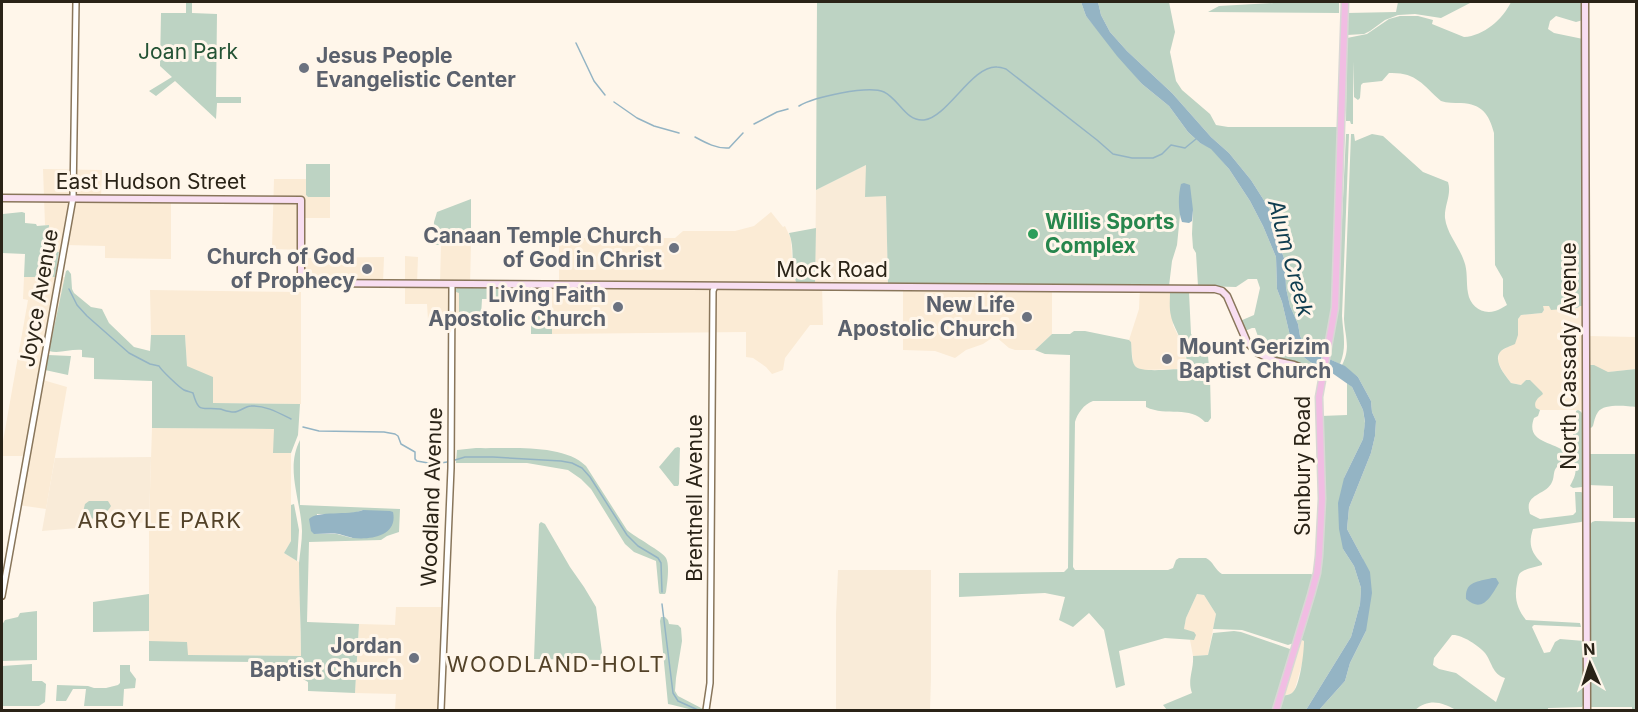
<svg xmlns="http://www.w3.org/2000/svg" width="1638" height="712" font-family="Inter,sans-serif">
	<rect width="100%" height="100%" fill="#fff6ea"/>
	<!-- built -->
	<path fill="#fbebd5" d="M43,169L102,170L101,198H171V259L105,258V246L66,245L64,253L48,251L49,225H45Z
		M274,179H306V195L308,197H330V218H302L301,250L272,249Z
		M771,212L783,227L785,226L791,239L793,276L797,284H822L823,325H810L785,358L783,370L772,374L766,367L753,358L746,357V332L552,334V283L559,280V238H675L683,231H735L754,226Z
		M441,245H471L470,286L459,292V316H453L452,319L428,320L427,304H405V256L418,257L417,283H440Z
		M384,257L383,283L301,284V258Z
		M24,277H65L43,380L67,387L46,509L18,505L26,456H2V447L28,300L23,299Z
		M903,285L1052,286V334L1035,350H1015L1009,348L995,336L983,344L966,350L955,358L935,351L903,350Z
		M1140,286L1170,292L1173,325L1184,348L1187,364L1185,367L1181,369L1142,370L1136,367L1133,364L1131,342L1129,340L1139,309Z
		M150,290L301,292V404L213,403L187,366L185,335H151Z
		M1588,305V336L1636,337V369L1608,372L1589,410H1540L1536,408L1534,406L1535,401L1542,394L1526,380L1522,385L1511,383L1503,372L1498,362L1499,352L1515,343L1518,319L1521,315L1542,313L1544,310L1542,306Z
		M152,428L274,429V453H291V541L284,553L299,562L301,656L187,655L149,641V522Z
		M1197,594L1204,595L1216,614L1208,655L1193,656L1190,640L1194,639L1184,629L1186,618Z
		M396,607H445L441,710H395L396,694L355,693L359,624L395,625Z
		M1295,638L1304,641V657L1294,692L1290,694L1282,696L1278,694Z"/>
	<!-- education -->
	<path fill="#f9ebd8" d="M866,165L886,195L888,285L815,284L816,190Z
		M151,457L149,522L42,531L55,458Z
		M838,570H931V678L930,710H836V614Z"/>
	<!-- green -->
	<path fill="#bdd3c3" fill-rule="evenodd" d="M186,2H192V13L217,14L216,97H241V103H217L216,119L175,81L156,96L149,91L172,77L160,66L161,13H186Z
		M817,2H1081L1086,16L1142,84L1169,106L1188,132L1200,143L1211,148L1229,169L1250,201L1263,226L1276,257L1277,289L1282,302L1291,340L1296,351L1310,362L1319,366L1315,369L1294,362L1268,356L1261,345L1255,328H1252L1245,331L1240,321L1254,315L1260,288L1257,279H1248L1236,287L1198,286L1196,253L1193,248L1192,234L1193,210L1180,189V215L1177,245L1172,261L1169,286L888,285L886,196L865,197L866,165L816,190Z
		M1098,2H1169L1175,32L1170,52L1176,81L1182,90L1210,114L1216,125L1228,127H1340L1332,318L1322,356L1306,347L1300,336L1298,324L1290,306L1286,288L1285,261L1280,247L1277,227L1272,213L1251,180L1229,153L1211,137L1172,93L1127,51L1110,32L1101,15Z
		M1290,2H1339V13L1208,12L1219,6Z
		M1398,2H1472L1441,18L1415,14L1398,15L1385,20L1370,31L1364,34L1347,35V13L1396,12Z
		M1511,2H1583V20L1576,22L1556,16L1550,21L1548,29L1554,33L1583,39V306H1580L1577,308L1551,310L1549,306H1543L1544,310L1542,313L1521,315L1518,319V335L1515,344C1511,346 1504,348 1501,351C1492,360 1505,375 1511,383L1521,385L1526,380H1530L1542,392L1543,394C1538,398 1533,402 1536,408L1540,410L1538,416L1534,418C1525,443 1553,441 1565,452L1571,451L1576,411L1578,410L1580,411L1582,413V487L1573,488L1570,486C1574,478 1581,466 1568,463C1564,463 1562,463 1559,465C1552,470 1555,476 1552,482C1546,496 1523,493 1530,514L1540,519L1573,515L1576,512L1575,492H1581L1583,493V521L1581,522L1533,529C1528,544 1531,553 1542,563V565C1536,567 1528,568 1523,571C1518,573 1518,578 1517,583C1514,598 1517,609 1526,620L1580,623L1581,627L1534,625L1532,627L1544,653L1550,652L1555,642L1560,639L1584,641L1583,705L1582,707L1548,708V710H1456C1442,702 1429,698 1415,710H1319L1345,681L1350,663L1366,631L1363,559L1347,529L1349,508L1371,453L1375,436L1376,421L1372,412L1371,401L1358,377L1342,365C1351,348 1345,337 1344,319L1351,134H1354L1355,141L1372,134L1383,136L1423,172L1448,182C1452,194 1444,206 1445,218C1447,234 1459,246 1464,261C1468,271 1466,282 1468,293C1470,306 1482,315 1495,311C1499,310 1503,307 1507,305L1503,296V279L1495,265L1494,133C1489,114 1482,104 1461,103C1454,103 1447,103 1441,101C1422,84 1416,72 1389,73L1382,81L1363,83L1361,85L1360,98L1358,100L1354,97L1353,61V124H1351L1350,121H1346L1347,38L1367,34L1389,19L1400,16H1418L1433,20L1432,24L1464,37C1484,36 1503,19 1511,2ZM1452,635C1461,634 1478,645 1485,653C1492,662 1492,674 1505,678L1496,702L1456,673L1439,669L1433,665L1434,658Z
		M1346,134H1349L1342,316C1343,333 1347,347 1340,364L1327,358L1334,331L1338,306Z
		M306,164H330V197H308L306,195Z
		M471,199V245H433L434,222L437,212Z
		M2,203H3V214L22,212L25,213V223L36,224L37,226L49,225L48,251L59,252L55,277H24L25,254L2,253Z
		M816,228L815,284H797C789,268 796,250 789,233Z
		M68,270L71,274L72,289L74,293L91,307L102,309L109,323L134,347L150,351L151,335H185L187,366L213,377V403L300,404L298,435L291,453H273L274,429L152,428V381L94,379V358L82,357V350C70,349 59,354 49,351L66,271Z
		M461,286L503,287L504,299H482L481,316H459V293L456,292V289Z
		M1170,292H1189L1191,334L1206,352L1208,356L1210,377L1211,418L1208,422H1205C1190,405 1167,417 1146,407V401H1093C1084,404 1077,414 1075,422L1073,567L1075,570H1168L1173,568L1176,560L1179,558H1206C1213,561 1215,570 1222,574H1311L1313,575L1294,643L1288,645L1242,630L1213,629L1216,614L1204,595L1197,594L1186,618L1184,629L1194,632L1196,635L1194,640L1165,638L1119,651L1125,685L1116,688L1104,630L1089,613L1073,627L1059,620L1065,597L1045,593L959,597V573L1064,572L1068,568L1070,355L1045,354L1035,350L1052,334H1070L1074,331H1085L1129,340L1131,342C1132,349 1131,361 1135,366C1140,373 1172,369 1182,369C1196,360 1173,329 1171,316C1169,308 1170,299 1170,292Z
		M531,310H552V334H531Z
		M48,355L71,356L68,375L45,370Z
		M1590,365H1594L1608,372L1636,369V407C1627,406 1604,403 1598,412C1595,416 1594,422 1593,426L1591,428L1589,427L1588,367Z
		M1347,383L1352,387L1363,410L1365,423L1363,439L1344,478L1343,549L1354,566L1361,588L1360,604L1351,637L1306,710H1278L1282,696C1285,695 1289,695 1292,693C1300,687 1304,652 1304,641L1299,639L1321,558L1324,488L1321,416L1347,415Z
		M300,440V505L400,509L399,532L387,536L381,540L309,542L307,622L359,624L355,693L308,691V682C292,672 278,665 259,662L149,661V641L187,642L188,655L301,656C301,625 299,594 299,563C300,552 302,542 302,531C301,500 285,469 300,440ZM363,510L352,538L337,534H315L317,514C333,514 348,516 363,510Z
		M678,447L680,448L679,484L678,486H674L659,467L675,448Z
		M476,448C508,449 563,443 586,466L627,530C635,537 663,552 666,558C670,565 667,584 666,592L665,594H660L659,593L656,561L634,552L625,544L591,489L581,479L568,470L527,463H456L457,450Z
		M1588,454H1636V518H1613V486L1588,485Z
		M89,501H108L111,506C106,516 91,520 81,520L85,504Z
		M294,504L299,530L297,561L284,553L291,541V505Z
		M1595,521L1636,522V710H1632V707H1590L1588,528L1592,522Z
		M541,522L545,524L570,567L584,587L596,607L603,660L534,659L539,524Z
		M149,594V631L93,632V602Z
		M37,611V660L2,661V625L5,620L18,617L20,613Z
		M661,617H665L668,620L669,624L678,625L681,628L682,641L676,678L675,691L678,696L703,709V710C692,711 679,706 668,704L660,621Z
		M1234,631L1241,632L1290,649V652L1273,710H1167L1163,705L1192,693C1187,680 1194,670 1193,656L1208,655L1213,633Z
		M32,664V681H42L46,684L45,702L39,706H2V666Z
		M120,665H130V671L136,679L135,688L124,689L123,706H84L86,689H73L66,701H56L57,685L88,686L94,688H106L118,685L120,683Z"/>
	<!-- water -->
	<path fill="#94b4c4" d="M1081,2H1098L1101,15L1110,32L1127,51L1172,93L1211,137L1229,153L1251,180L1272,213L1277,227L1280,247L1285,261L1286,288L1290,306L1298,324L1300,336L1306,347L1322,356L1319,366L1310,362L1296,351L1291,340L1282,302L1277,289L1276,257L1263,226L1250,201L1229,169L1211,149L1200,143L1188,132L1169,106L1142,84L1117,56L1086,16Z
		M1184,183L1190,185L1193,210L1192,221L1189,223L1182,222C1178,211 1178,196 1181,184Z
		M1327,358L1345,366L1358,377L1371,401L1372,412L1376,421L1375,436L1371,453L1349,508L1347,529L1370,572L1372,593L1366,631L1350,663L1345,681L1319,710H1306L1351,637L1360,604L1361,588L1354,566L1343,549L1339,529L1338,503L1344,478L1363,439L1365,422L1363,410L1352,387L1325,368Z
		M363,510L390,511L393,512C398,536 371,540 353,538C348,537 343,535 339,534C331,533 322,534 314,534L311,531L309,519C318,510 348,516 363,510Z
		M1492,578H1496L1499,583C1491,596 1483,614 1466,599C1465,581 1477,582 1492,578Z"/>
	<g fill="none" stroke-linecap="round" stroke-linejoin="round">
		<!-- stream -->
		<path stroke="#94b4c4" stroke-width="1.5" d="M576,43L594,81L605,95
			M614,102L637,118L654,126L679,133
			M799,106C814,97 868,85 884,92C899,99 906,122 924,120C948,117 972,65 997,67C1000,67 1003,68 1006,69L1097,140L1113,154L1132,158H1153L1162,154L1171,145L1185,148L1196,139
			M754,124L777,112L788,109
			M695,137C706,143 717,149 729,148L743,133
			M69,289L77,305L87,316L129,353L150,364L159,366C161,370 180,388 184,390C186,391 191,392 193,393C199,414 201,407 220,409C224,410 229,412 234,412C240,412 245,406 251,406C265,405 279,413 291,419
			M303,427L319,431L384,432L395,434L398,436L401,444L415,452V459L417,461L434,464L447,462
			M455,460L465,457H493L561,461L572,463L582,468L590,477L627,535L638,546L658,558L661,563L662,592
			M662,604L673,693L678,701L698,710"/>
		<defs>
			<path id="tertiary" d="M2,596L73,198L76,2
				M441,710L451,468L452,284
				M706,710L710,683L713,291L715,286"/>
			<path id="secondary" d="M1585,2L1587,710
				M2,198L301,200V283L1215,289L1222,291L1227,296L1247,342L1258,353L1275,361L1294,365L1321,375"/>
			<path id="primary" d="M1276,710L1311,595L1317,573L1319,556L1322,499L1319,397L1335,308L1345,2"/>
		</defs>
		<!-- tertiary casing -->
		<use href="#tertiary" stroke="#89765b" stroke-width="8"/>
		<!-- secondary casing -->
		<use href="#secondary" stroke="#89765b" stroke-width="9"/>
		<!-- primary casing -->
		<use href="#primary" stroke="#d9d7d5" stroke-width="9"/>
		<!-- tertiary -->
		<use href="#tertiary" stroke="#fff" stroke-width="5"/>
		<!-- secondary -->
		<use href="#secondary" stroke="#f8def1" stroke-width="6"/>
		<!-- primary -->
		<use href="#primary" stroke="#f1bde3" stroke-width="6"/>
	</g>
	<!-- markers -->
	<g fill="#6b7280" stroke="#fff6ea" stroke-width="2">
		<circle cx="304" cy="68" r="6"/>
		<circle cx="674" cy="248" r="6"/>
		<circle cx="367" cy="269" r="6"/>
		<circle cx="618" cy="307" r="6"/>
		<circle cx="1027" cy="317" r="6"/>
		<circle cx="1167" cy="359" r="6"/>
		<circle cx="414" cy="658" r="6"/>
	</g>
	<circle fill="#2e9e5b" stroke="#fff6ea" stroke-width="2" cx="1033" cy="234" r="6"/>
	<g text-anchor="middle" stroke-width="6" stroke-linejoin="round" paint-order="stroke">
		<!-- park labels -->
		<g font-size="21" fill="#245335" stroke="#fff6ea">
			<text x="188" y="59">Joan Park</text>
		</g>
		<!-- worship labels -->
		<g font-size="21" font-weight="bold" fill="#5b616d" stroke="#fff6ea" text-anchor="end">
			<text x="316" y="63" text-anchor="start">Jesus People<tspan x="316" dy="24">Evangelistic Center</tspan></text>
			<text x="662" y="243">Canaan Temple Church<tspan x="662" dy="24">of God in Christ</tspan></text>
			<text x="355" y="264">Church of God<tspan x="355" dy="24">of Prophecy</tspan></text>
			<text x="606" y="302">Living Faith<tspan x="606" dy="24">Apostolic Church</tspan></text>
			<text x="1015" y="312">New Life<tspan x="1015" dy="24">Apostolic Church</tspan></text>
			<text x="1179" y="354" text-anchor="start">Mount Gerizim<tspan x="1179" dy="24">Baptist Church</tspan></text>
			<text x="402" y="653">Jordan<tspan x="402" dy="24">Baptist Church</tspan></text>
		</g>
		<!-- street labels -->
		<g font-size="21" fill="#2a2317" stroke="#fff6ea">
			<text x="151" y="189">East Hudson Street</text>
			<text x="832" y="277">Mock Road</text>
			<text transform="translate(39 298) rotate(-80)" y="7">Joyce Avenue</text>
			<text transform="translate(1569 356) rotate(-90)" y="7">North Cassady Avenue</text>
			<text transform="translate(1303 466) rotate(-90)" y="7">Sunbury Road</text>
			<text transform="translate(432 497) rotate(-88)" y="7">Woodland Avenue</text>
			<text transform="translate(695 498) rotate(-90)" y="7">Brentnell Avenue</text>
		</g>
		<!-- leisure labels -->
		<g font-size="21" font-weight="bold" fill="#27864d" stroke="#fff6ea" text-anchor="start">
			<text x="1045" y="229">Willis Sports<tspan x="1045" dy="24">Complex</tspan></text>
		</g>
		<!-- water labels -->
		<g font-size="22" font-style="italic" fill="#0f3d4f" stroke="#fff6ea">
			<text transform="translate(1291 258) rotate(75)" y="8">Alum Creek</text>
		</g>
		<!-- neighbourhood labels -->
		<g font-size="22" letter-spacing="1.5" fill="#534228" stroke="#fff6ea">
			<text x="160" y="528">ARGYLE PARK</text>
			<text x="556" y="672">WOODLAND-HOLT</text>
		</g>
	</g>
	<!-- border -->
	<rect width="1638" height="712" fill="none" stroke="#2a2317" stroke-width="6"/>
	<!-- north arrow -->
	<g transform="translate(1590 664) rotate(357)" stroke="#fff6ea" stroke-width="4.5" paint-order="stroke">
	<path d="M0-4.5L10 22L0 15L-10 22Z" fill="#2a2317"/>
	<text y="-9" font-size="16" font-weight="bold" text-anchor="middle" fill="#2a2317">N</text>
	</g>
</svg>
